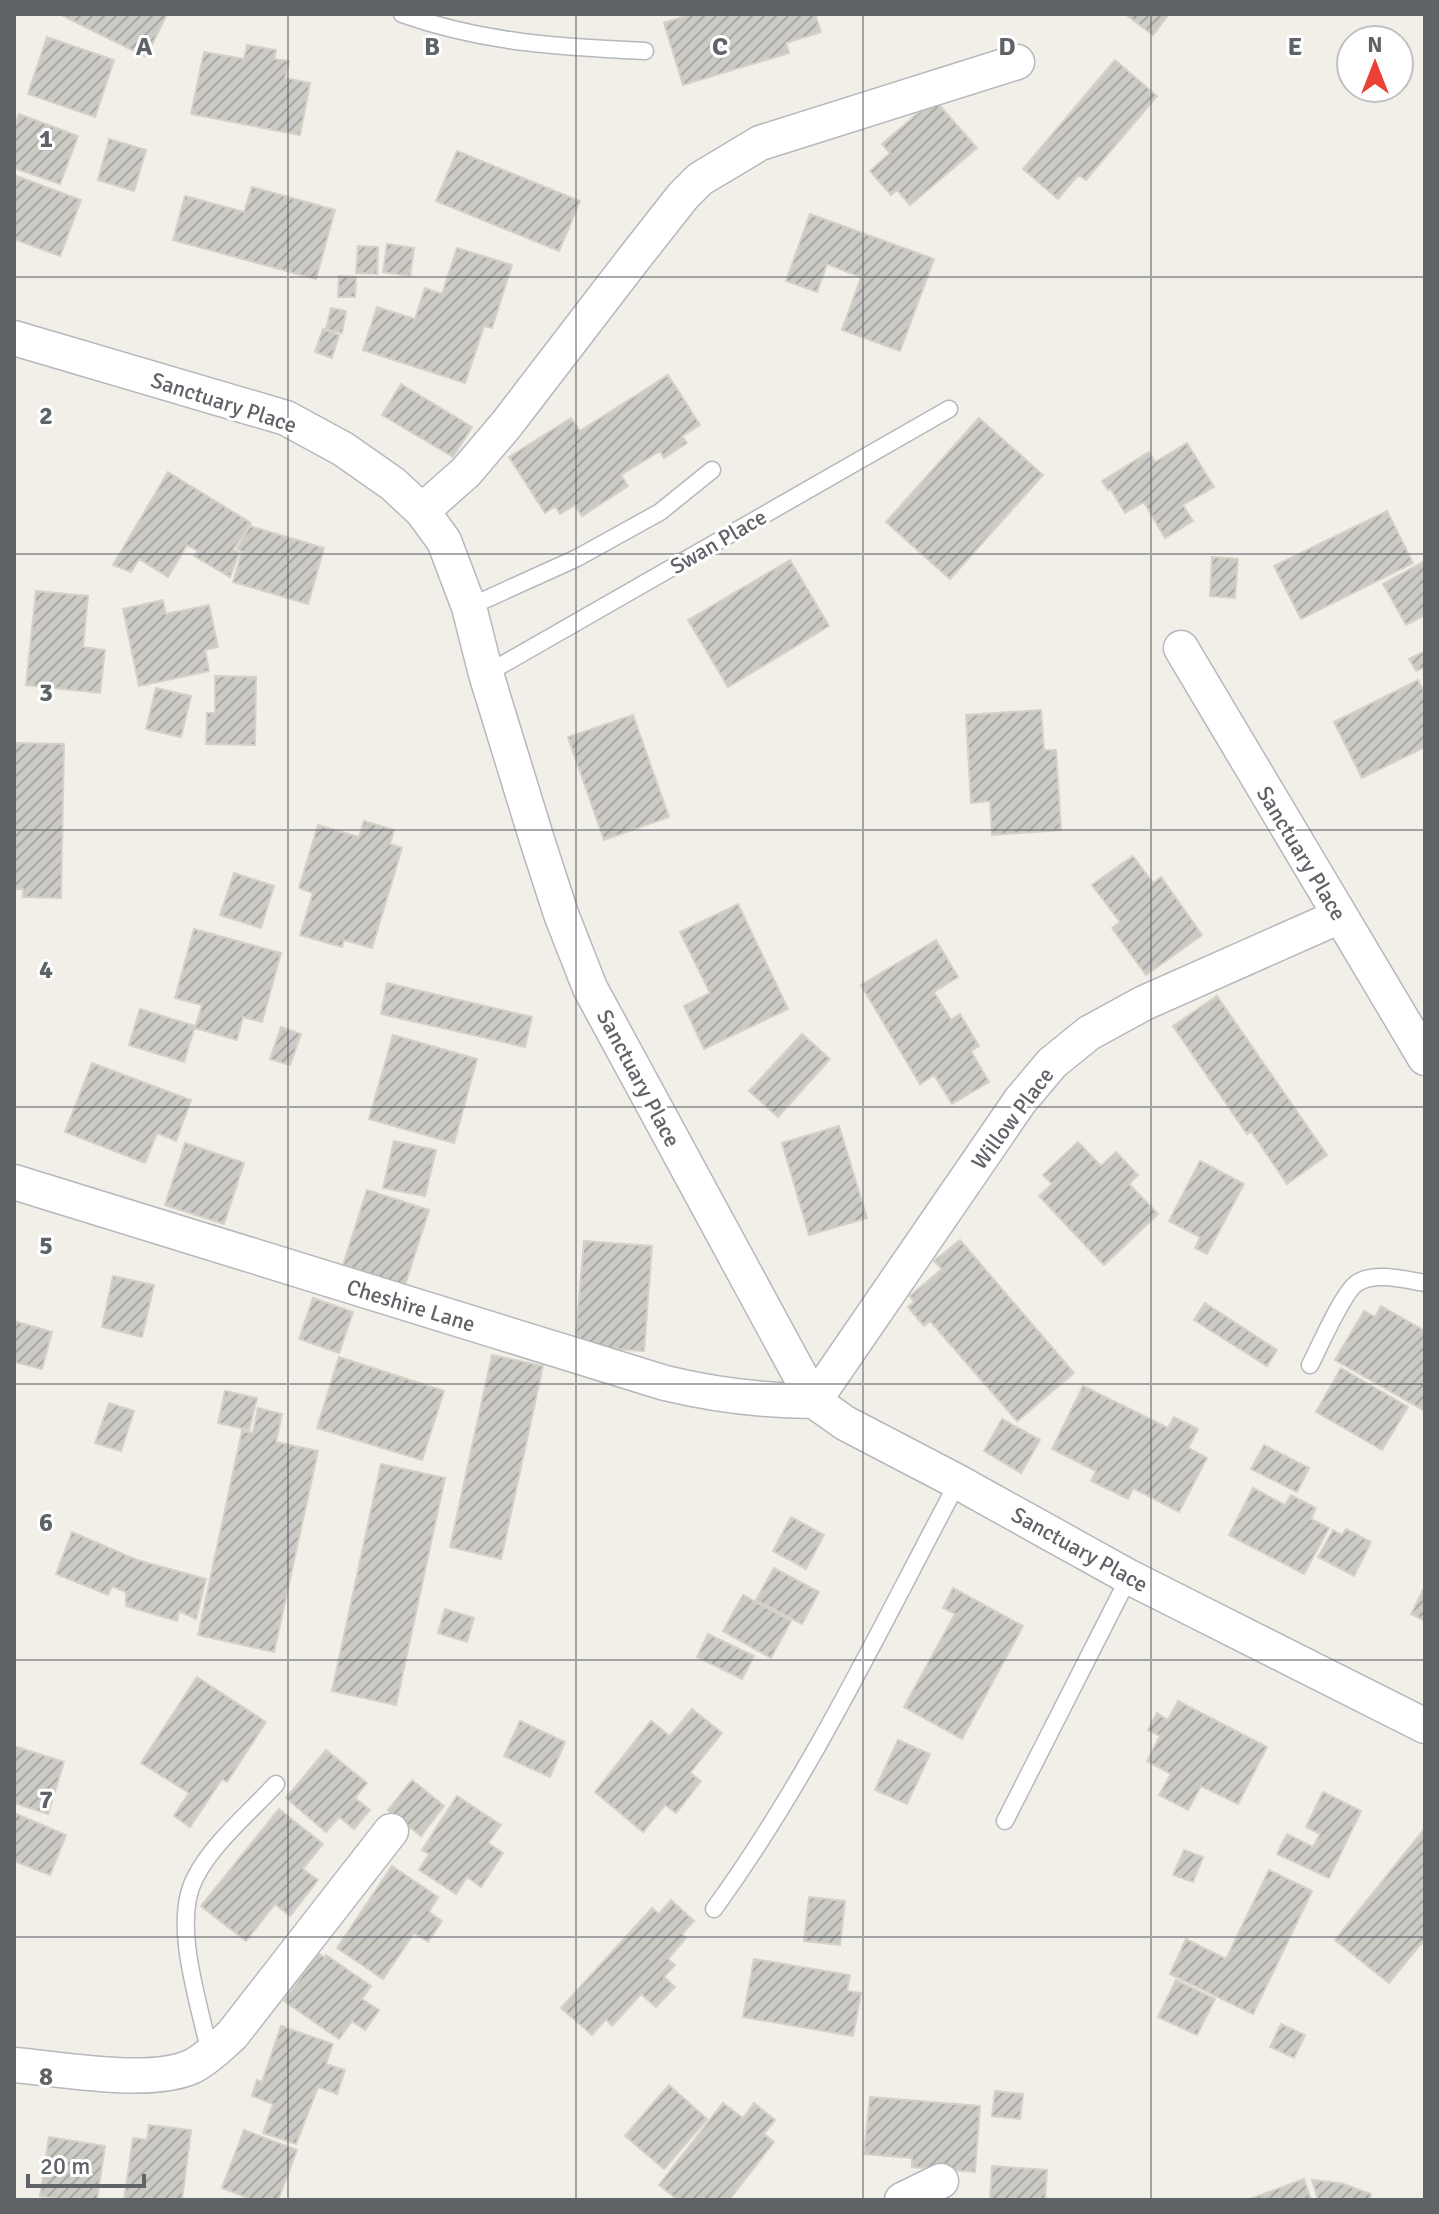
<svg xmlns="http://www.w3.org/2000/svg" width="1439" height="2214" font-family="Signika,sans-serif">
	<defs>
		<pattern id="building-hatch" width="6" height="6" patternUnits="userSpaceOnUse" patternTransform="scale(2)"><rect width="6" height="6" fill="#cccac5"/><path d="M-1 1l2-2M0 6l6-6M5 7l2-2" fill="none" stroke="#a9a8a4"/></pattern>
	</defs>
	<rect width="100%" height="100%" fill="#f1efe8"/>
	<!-- building -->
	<path fill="url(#building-hatch)" stroke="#d6d1c6" stroke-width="2" d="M59,14H161L166,16L146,57Z
		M692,14H815L821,32L786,43L789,53L683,85L664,23Z
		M1125,14H1169L1153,35Z
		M47,37L114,60L95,117L28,94Z
		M247,45L276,50L274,59L289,61L285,78L310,83L300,135L191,114L204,52L244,59Z
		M1115,60L1157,96L1086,180L1078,175L1058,199L1023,169Z
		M934,99L977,148L910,205L897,190L891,195L870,171L890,153L882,144Z
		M19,114L78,136L60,184L14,168V129Z
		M109,139L146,150L134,191L98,180Z
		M457,151L580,201L559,251L436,201Z
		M14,175L81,200L60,256L14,239Z
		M252,187L335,210L316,279L173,240L185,196L244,212Z
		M810,214L934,259L900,351L842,330L861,277L827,264L817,292L786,281Z
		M387,244L414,248L410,276L383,272Z
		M358,246L378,247L377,274L356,273Z
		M457,248L512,265L492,328L484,326L465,383L363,350L377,307L415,319L425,288L442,294Z
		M339,276L356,277L355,297H338Z
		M331,308L346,311L342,333L326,329Z
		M323,329L339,335L332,358L315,352Z
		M668,375L700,425L682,436L687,443L664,458L660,451L621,475L628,486L582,516L575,505L560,514L555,506L545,513L509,457L571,418L580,431Z
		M401,384L472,427L453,457L382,415Z
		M979,418L1043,475L950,579L886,522Z
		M1187,443L1214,487L1183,505L1193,521L1165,538L1144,502L1125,513L1110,488L1108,490L1102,481L1149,452L1155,462Z
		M168,472L251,523L233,550L239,553L230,577L194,556L198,551L187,545L168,577L139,559L131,572L113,565Z
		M1387,511L1413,563L1301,619L1274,566Z
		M250,526L324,548L308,604L233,582L242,552L237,549Z
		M1212,557L1238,559L1235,598L1210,596Z
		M790,560L829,626L728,687L688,620Z
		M1425,561V615L1406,625L1383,584Z
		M36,591L88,596L83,647L105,650L100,693L26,685Z
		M163,600L166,614L209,605L218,647L205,650L209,671L139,686L123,609Z
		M1425,651V667L1416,671L1409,659Z
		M215,676L256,677L255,745L206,744L207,713H215Z
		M1418,680L1425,694V747L1362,778L1334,722Z
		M156,688L191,696L181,737L146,729Z
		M1041,710L1044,750H1056L1061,830L992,835L990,801L971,803L966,715Z
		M633,715L669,817L604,840L568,737Z
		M14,743L64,744L61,898L23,897V889H14Z
		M364,821L394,830L390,844L402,848L372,948L344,940L342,947L300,935L313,893L299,888L318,825L359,837Z
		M1133,856L1153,883L1161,877L1202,935L1146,975L1112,928L1120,922L1092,885Z
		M234,873L274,886L261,928L220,915Z
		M738,904L788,1009L704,1049L684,1006L710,993L680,932Z
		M194,929L281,953L262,1022L243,1017L237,1040L195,1028L202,1005L175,998Z
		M936,940L958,977L934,992L951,1020L960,1014L979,1046L971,1051L989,1082L952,1104L934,1075L920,1084L861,985Z
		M387,983L532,1017L525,1047L381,1014Z
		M1217,996L1327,1155L1287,1184L1251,1131L1247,1134L1173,1026Z
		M140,1009L195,1026L184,1062L129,1045Z
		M281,1027L301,1034L290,1065L270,1059Z
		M802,1034L830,1059L778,1117L749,1091Z
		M393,1035L477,1059L454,1143L369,1119Z
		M92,1063L191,1100L176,1141L157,1133L145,1163L65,1132Z
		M839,1126L867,1218L809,1235L782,1143Z
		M394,1141L436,1150L425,1196L383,1188Z
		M1078,1142L1101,1166L1116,1152L1138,1175L1129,1184L1158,1214L1104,1265L1039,1196L1052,1184L1043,1175Z
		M185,1143L244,1163L224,1224L165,1205Z
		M1200,1161L1244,1184L1207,1254L1195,1248L1200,1237L1169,1221Z
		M367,1190L429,1210L405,1285L343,1265Z
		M960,1240L1074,1373L1017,1421L930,1321L924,1326L908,1307L914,1302L910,1296L942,1269L934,1261Z
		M584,1241L652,1246L644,1351L575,1346Z
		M113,1276L154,1285L142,1337L102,1327Z
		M313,1298L353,1312L339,1353L299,1339Z
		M1205,1303L1277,1350L1267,1366L1194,1320Z
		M1381,1306L1425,1331V1411L1335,1360L1364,1311L1375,1317Z
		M14,1321L52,1332L42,1369L14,1362Z
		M492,1355L543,1366L501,1559L450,1547Z
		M339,1357L444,1391L422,1460L317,1428Z
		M1341,1368L1408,1407L1382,1450L1316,1412Z
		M1083,1386L1168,1428L1174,1417L1198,1429L1188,1448L1207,1458L1179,1512L1133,1488L1128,1499L1091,1481L1096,1471L1052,1449Z
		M225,1391L257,1398L249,1430L218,1423Z
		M109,1403L134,1411L121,1451L95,1443Z
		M258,1408L282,1414L276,1442L318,1451L274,1652L198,1635L242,1431L253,1433Z
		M1002,1419L1040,1440L1021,1473L984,1451Z
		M1264,1445L1309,1468L1297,1492L1251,1469Z
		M381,1464L445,1478L396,1705L332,1691Z
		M1253,1488L1285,1505L1291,1495L1316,1508L1311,1519L1329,1528L1304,1574L1229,1535Z
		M791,1517L824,1535L806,1569L773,1551Z
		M1346,1529L1371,1542L1354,1576L1318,1557L1333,1530L1342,1535Z
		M72,1532L137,1560L206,1579L196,1619L179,1611L177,1621L126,1606V1592L112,1586L108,1595L56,1574Z
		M774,1568L819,1592L802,1624L756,1600Z
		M1425,1586V1621L1411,1614Z
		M953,1588L1023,1626L962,1739L904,1707L955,1614L943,1608Z
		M743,1595L791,1621L771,1658L723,1631Z
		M445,1609L474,1618L467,1642L438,1633Z
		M708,1634L754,1656L742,1679L697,1657Z
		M197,1677L266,1722L227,1782L222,1779L190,1827L174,1816L189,1793L141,1763Z
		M1178,1701L1267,1747L1238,1804L1201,1786L1188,1810L1159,1795L1171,1774L1147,1761L1160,1736L1148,1730L1157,1713L1168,1720Z
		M692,1709L722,1733L690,1773L701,1781L676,1813L665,1805L643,1832L595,1792L651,1721L670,1736Z
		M520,1721L565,1742L550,1777L504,1756Z
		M898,1740L930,1754L907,1804L875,1790Z
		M14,1746L64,1762L48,1814L14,1803Z
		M326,1750L367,1783L355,1798L370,1810L354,1829L339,1817L326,1832L286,1798Z
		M412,1780L444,1806L421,1836L388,1810Z
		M1323,1792L1361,1811L1329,1878L1277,1854L1287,1834L1313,1847L1320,1834L1306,1827Z
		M457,1796L501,1825L488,1843L503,1853L481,1887L467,1877L456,1894L419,1870L429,1854L422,1850Z
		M279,1809L323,1844L303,1869L318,1880L290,1916L275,1904L246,1941L201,1906Z
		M14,1813L66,1835L50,1875L14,1861Z
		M1425,1828V1939L1389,1983L1335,1940Z
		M1184,1850L1203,1857L1193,1882L1173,1875Z
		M392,1866L438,1897L429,1912L442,1921L428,1942L414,1933L383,1979L337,1948Z
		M1269,1870L1312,1891L1253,2014L1170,1974L1186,1939L1226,1959Z
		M809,1897L845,1901L840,1945L804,1941Z
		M671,1900L694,1921L682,1934L686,1938L668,1959L675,1965L664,1977L675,1987L656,2007L641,1994L612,2026L606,2019L592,2035L561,2008L652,1908L659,1914Z
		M318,1953L325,1958L326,1955L371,1986L362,1999L379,2010L365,2030L352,2021L339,2039L284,2001Z
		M754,1959L850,1975L847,1991L861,1993L853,2036L743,2017Z
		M1176,1980L1215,1999L1197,2035L1158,2017Z
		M1281,2024L1305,2035L1294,2058L1270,2047Z
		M281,2026L333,2044L326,2064L345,2070L337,2094L318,2087L296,2144L263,2133L273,2104L252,2096L257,2080L262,2082Z
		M669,2085L707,2119L664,2169L625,2136Z
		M995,2091L1023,2094L1020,2119L992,2116Z
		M870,2097L980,2106L975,2172L912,2167V2158L864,2154Z
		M723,2103L743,2118L754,2103L775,2120L764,2134L774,2142L729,2200H678L659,2185Z
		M149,2125L191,2130L182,2200H124L133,2138L147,2140Z
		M244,2130L297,2150L278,2200H253L222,2188Z
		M49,2137L105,2146L97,2200H64L40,2196Z
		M992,2166L1047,2170L1045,2200H990Z
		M1304,2179L1311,2200H1247Z
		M1312,2180L1341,2183L1371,2194L1369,2200H1318Z"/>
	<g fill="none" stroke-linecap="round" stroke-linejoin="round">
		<defs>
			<path id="lane" d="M402,14C484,43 559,47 645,51
				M469,607L577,558L660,512L712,470
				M486,674L949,409
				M1310,1365C1319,1348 1343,1292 1357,1283C1375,1271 1406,1280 1425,1283
				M1005,1821L1129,1577
				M714,1909C810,1777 881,1626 958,1482
				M210,2054C200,2006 171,1923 195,1878C212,1844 250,1812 276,1784"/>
			<path id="street" d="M14,338L286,418L343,449L393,484L422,511L444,541L469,607L486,674L537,840L561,914L590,988L814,1401L845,1423L958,1482L1129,1577L1425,1726
				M422,511L466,472L506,425L635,257L683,196L700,179L760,143L1017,62
				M1181,648L1425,1058
				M14,1182L665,1383C715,1395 762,1401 814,1401L1020,1101L1052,1063L1089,1033L1144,1003L1340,916
				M14,2065C62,2069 151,2086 193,2066C208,2058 220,2046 232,2035L391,1831
				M902,2200L941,2181"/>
		</defs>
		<!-- lane casing -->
		<use href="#lane" stroke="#b5b8bc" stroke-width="19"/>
		<!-- street casing -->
		<use href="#street" stroke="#b5b8bc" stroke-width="37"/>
		<!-- lane -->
		<use href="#lane" stroke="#fff" stroke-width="16"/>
		<!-- street -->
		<use href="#street" stroke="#fff" stroke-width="34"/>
	</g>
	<!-- grid -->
	<path fill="none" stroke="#5f6368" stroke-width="2" stroke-opacity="0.55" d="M288,14V2200M576,14V2200M863,14V2200M1151,14V2200M14,277H1425M14,554H1425M14,830H1425M14,1107H1425M14,1384H1425M14,1660H1425M14,1937H1425"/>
	<g text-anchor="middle" stroke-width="6" stroke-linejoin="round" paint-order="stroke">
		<!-- street labels -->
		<g font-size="22" fill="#5f6368" stroke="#fff">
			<text transform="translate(224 402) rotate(18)" y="8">Sanctuary Place</text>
			<text transform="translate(718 541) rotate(-30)" y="8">Swan Place</text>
			<text transform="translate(1302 853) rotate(59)" y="8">Sanctuary Place</text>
			<text transform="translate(639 1078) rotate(62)" y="8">Sanctuary Place</text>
			<text transform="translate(1012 1118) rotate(-53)" y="8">Willow Place</text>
			<text transform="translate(411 1305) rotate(17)" y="8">Cheshire Lane</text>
			<text transform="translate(1080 1549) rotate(29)" y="8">Sanctuary Place</text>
		</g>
	</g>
	<g font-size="26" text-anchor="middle" font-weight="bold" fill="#5f6368" stroke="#fff" stroke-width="6" stroke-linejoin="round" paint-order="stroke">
		<text x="144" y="55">A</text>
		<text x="432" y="55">B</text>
		<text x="720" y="55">C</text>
		<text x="1007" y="55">D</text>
		<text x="1295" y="55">E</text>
		<text x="46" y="147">1</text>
		<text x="46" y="424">2</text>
		<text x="46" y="701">3</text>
		<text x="46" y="978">4</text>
		<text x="46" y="1254">5</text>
		<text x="46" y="1531">6</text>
		<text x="46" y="1808">7</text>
		<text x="46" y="2085">8</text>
	</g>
	<!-- border -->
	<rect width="1439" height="2214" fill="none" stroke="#5f6368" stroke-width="32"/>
	<!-- north arrow -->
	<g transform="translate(1375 64)"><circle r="38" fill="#ffffff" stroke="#bfc1c3" stroke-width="2"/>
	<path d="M0-6L14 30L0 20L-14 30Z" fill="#ea4335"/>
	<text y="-12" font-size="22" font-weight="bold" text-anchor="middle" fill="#5f6368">N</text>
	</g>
	<!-- scale -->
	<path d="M28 2174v12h116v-12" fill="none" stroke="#5f6368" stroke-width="4"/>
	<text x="40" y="2174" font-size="24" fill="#5f6368" stroke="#ffffff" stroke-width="6" paint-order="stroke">20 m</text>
</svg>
